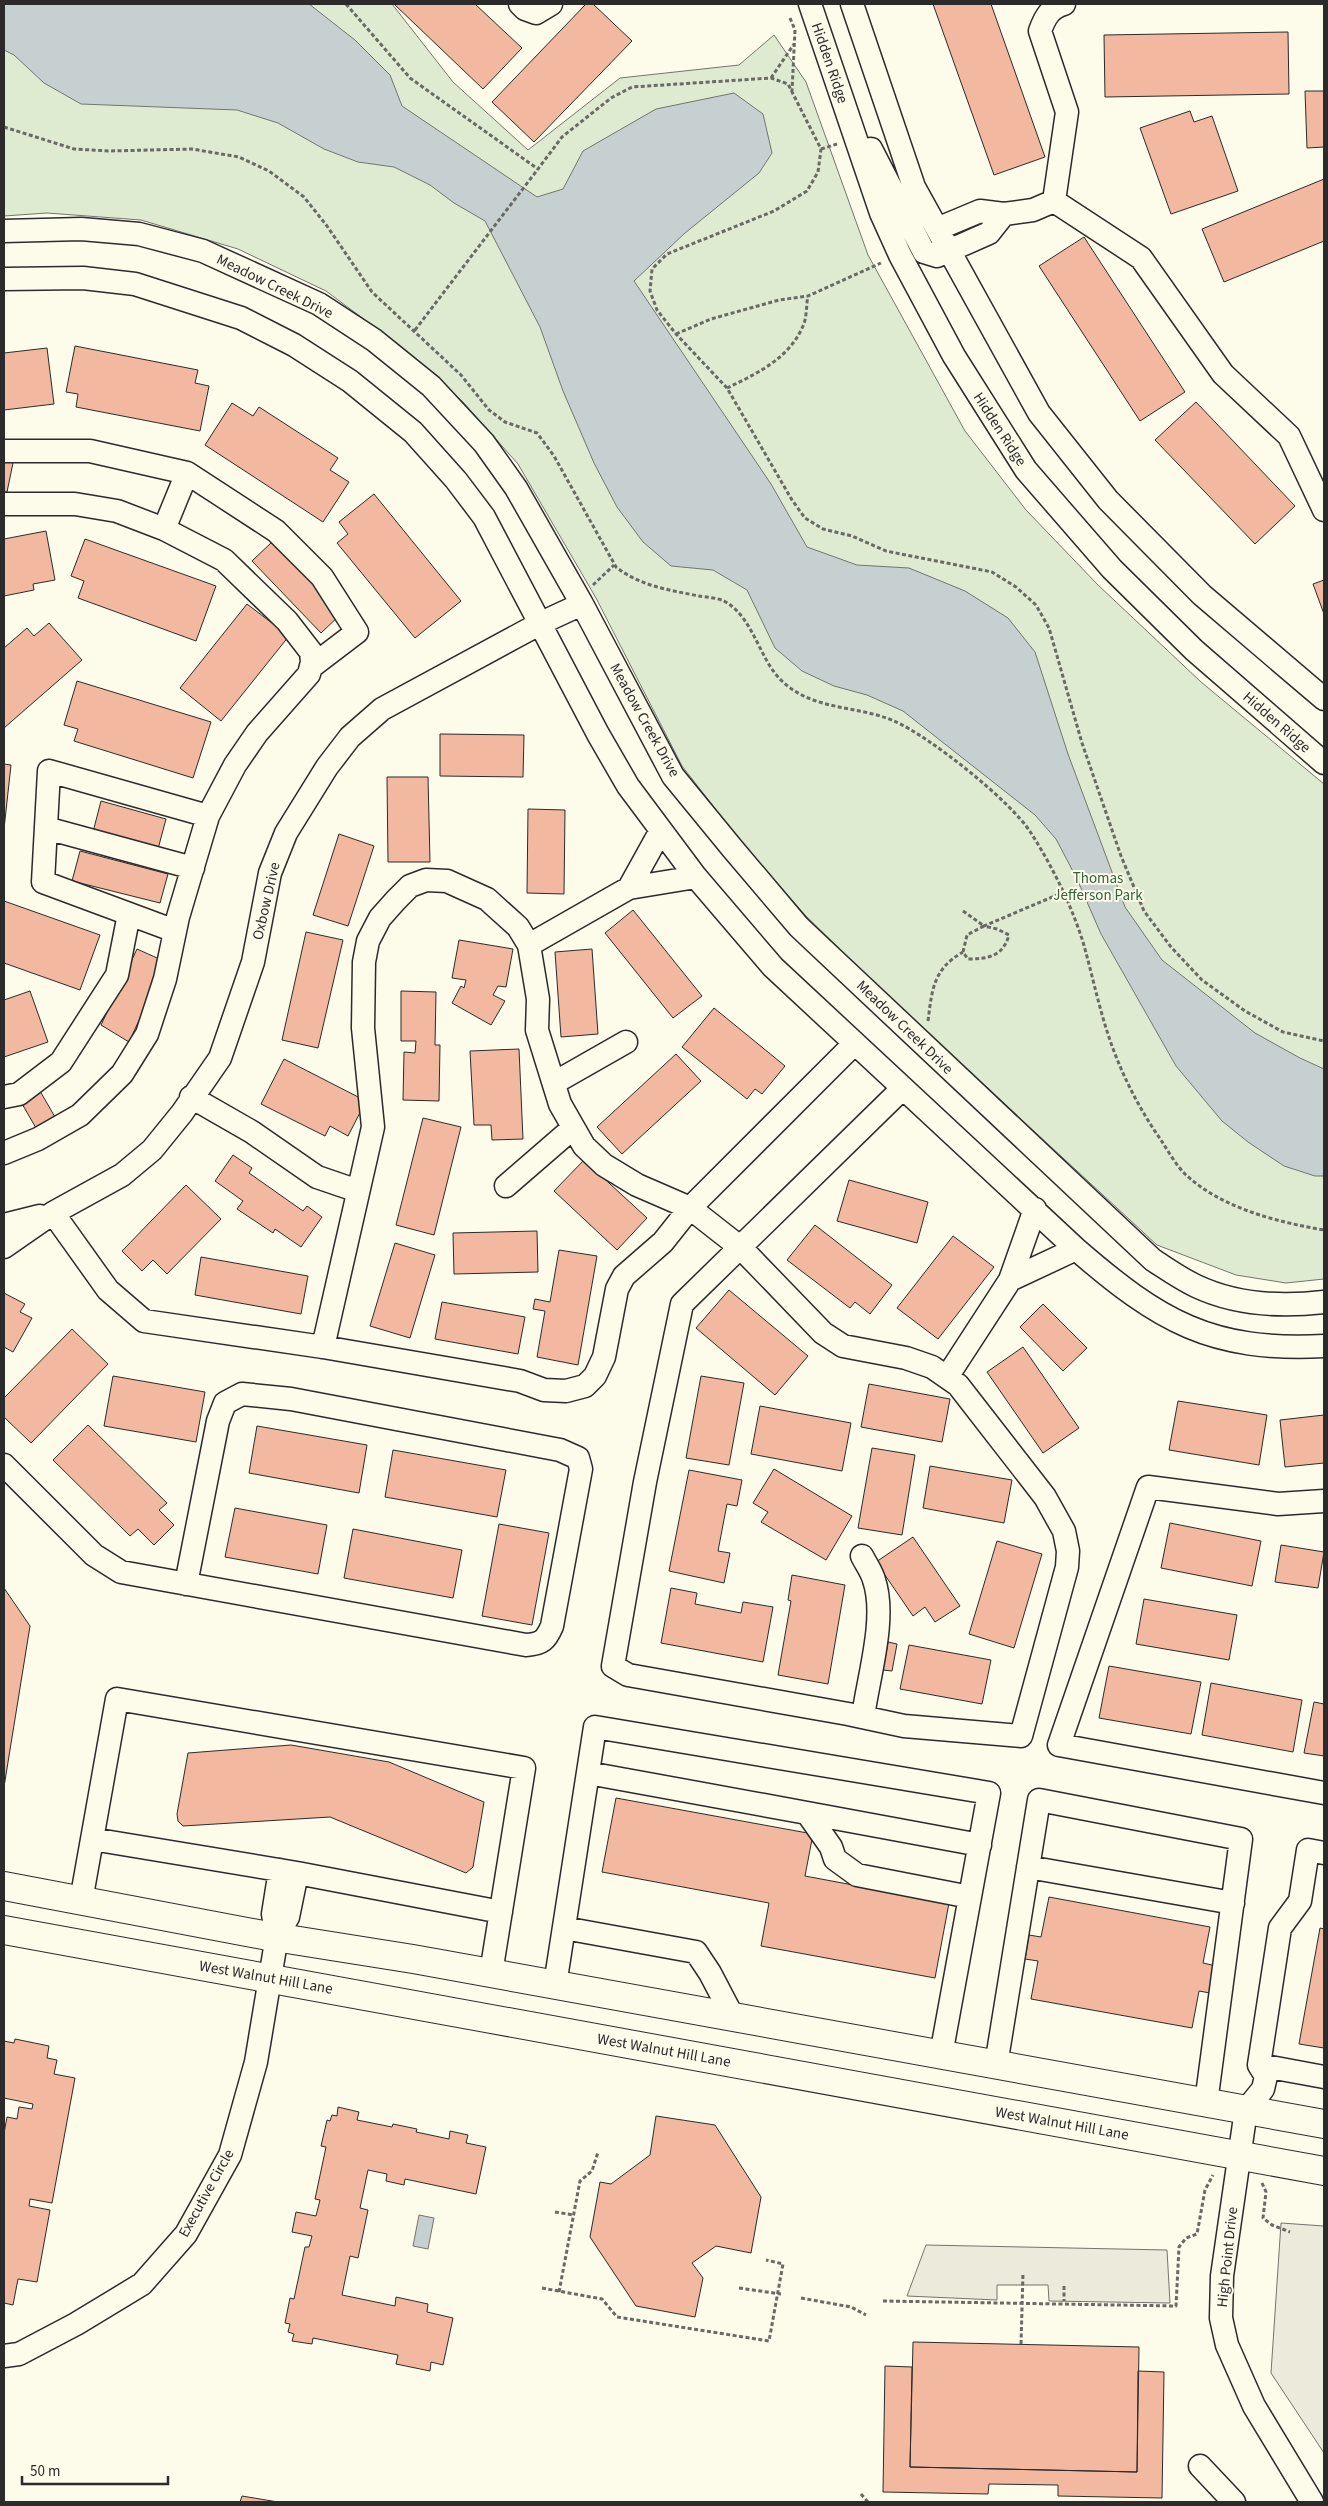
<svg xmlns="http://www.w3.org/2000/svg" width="1328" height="2506" font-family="'Source Sans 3',sans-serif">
	<rect width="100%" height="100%" fill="#fdfbea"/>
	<!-- green -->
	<path fill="#deebd1" stroke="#74746e" d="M4,4H392L453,82L528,150L620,78L739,65L774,35L806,82L868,255L965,431L1026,510L1098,585L1201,682L1324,784V1279L1286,1283L1236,1275L1157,1245L888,996L805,915L738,838L682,766L596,598L518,464L463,402L404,349L326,291L238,249L141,220L47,213L4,216Z"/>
	<!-- parking -->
	<path fill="#eceadb" stroke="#74746e" d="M1281,2223L1324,2226V2453L1271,2373Z
		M926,2245L1167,2250L1170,2303L1049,2301L1048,2285H997V2300L907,2296Z"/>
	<!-- water -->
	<path fill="#c7d0d0" stroke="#74746e" d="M4,4H309L355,40L390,75L402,106L537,197L563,189L583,151L656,109L734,93L763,114L772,153L759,173L685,233L634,281L771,484L807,547L857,565L909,568L965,591L1008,618L1035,652L1068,754L1125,907L1162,960L1255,1033L1300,1058L1324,1069V1176H1315L1284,1166L1248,1142L1222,1121L1176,1066L1101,934L1077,879L1056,839L1035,815L903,711L867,695L834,686L802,671L775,648L747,590L713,570L671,566L643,542L617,507L594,463L563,391L540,327L485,221L454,203L430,185L394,167L358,162L324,149L278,123L237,110L81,104L44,83L14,55L4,50Z
		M419,2215L434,2218L428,2249L413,2246Z"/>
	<!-- building -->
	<path fill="#f2b8a0" stroke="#2b2b2b" d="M394,4H475L522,48L483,89Z
		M586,4H593L632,41L534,142L492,102Z
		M933,4H991L1045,157L994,175Z
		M1288,32L1289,94L1105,97L1104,35Z
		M1305,91H1324V147L1307,148Z
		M1190,111L1194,122L1212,116L1238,191L1171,214L1140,128Z
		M1324,179V241L1224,282L1202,229Z
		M1084,237L1185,392L1140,421L1039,266Z
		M75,346L198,370L195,383L209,386L200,431L76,407L78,394L66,392Z
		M47,348L54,404L4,410V353Z
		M1196,402L1295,506L1255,544L1155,440Z
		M232,403L253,416L259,407L338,458L330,470L349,482L323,522L205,445Z
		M4,461L13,463L7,492H4Z
		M374,494L461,601L415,638L337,543L348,534L339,522Z
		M46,531L55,580L33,584L34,590L4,596V539Z
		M85,539L216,586L196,641L78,598L84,581L71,576Z
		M273,541L342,613L321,633L252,561Z
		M1324,580V614L1313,584Z
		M247,604L289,636L221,721L180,688Z
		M49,623L82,660L4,728V648L27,628L34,636Z
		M77,681L211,722L193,778L74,741L78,729L64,725Z
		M440,734L524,735L523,777L440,776Z
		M4,764L11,765L4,829Z
		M387,777H428L430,862H388Z
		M101,801L166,819L158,849L93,832Z
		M528,809L565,810L564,894L527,893Z
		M339,834L374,846L348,926L313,915Z
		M80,851L168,874L160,903L72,881Z
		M4,901L100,935L80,990L4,963Z
		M633,910L702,996L673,1018L605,933Z
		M306,932L343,940L318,1048L282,1040Z
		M459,940L513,949L506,987L498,986L493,995L505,1001L491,1025L452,1003L461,986L464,988L466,980L452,978Z
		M137,949L166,962L129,1042L101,1025Z
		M592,949L598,1034L561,1037L555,952Z
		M30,991L48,1042L4,1057V1000Z
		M401,991L436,992L435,1045H440L439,1101L403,1100L404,1052L415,1053L416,1041H401Z
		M714,1008L785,1066L762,1094L755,1089L747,1099L682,1047Z
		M519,1049L523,1139L492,1140L491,1125H474L470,1051Z
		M676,1054L701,1081L622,1154L597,1127Z
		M284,1059L366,1101L348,1136L330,1126L325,1136L261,1104Z
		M40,1091L55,1117L36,1128L21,1102Z
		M423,1118L461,1127L434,1235L396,1225Z
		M233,1155L252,1168L249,1173L303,1211L307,1206L322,1217L301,1247L275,1229L273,1233L237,1209L243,1201L215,1181Z
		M584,1160L647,1218L617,1250L554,1191Z
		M849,1180L928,1202L917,1243L837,1221Z
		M186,1185L221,1219L167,1274L153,1260L142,1271L122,1251Z
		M815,1225L892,1285L870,1314L855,1302L850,1308L787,1260Z
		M537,1231L538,1272L454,1274L453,1233Z
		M953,1236L994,1267L938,1339L897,1308Z
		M395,1243L435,1255L410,1338L370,1326Z
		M559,1250L597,1256L578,1365L537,1357L545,1311L533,1309L535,1299L550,1302Z
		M201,1257L308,1276L301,1314L195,1295Z
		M729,1290L808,1356L775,1395L696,1328Z
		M4,1293L25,1304L20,1312L32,1318L13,1352L4,1347Z
		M442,1302L525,1317L518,1354L435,1339Z
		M1043,1304L1087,1348L1063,1371L1020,1327Z
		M72,1329L108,1364L31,1443L4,1417V1398Z
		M1023,1347L1079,1428L1043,1453L987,1372Z
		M113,1376L205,1392L196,1442L104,1426Z
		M701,1376L744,1383L729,1465L686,1458Z
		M869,1384L950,1399L942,1442L861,1427Z
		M1178,1401L1267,1415L1259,1465L1169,1450Z
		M760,1406L851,1423L842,1471L751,1454Z
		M1324,1415V1463L1285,1467L1280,1420Z
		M88,1425L167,1503L159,1510L174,1525L154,1545L138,1529L130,1536L53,1460Z
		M257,1426L367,1445L359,1493L249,1473Z
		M872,1448L915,1455L902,1535L858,1528Z
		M393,1450L506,1470L497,1517L385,1497Z
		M930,1466L1012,1480L1004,1523L923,1508Z
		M774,1469L852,1516L826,1560L761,1522L768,1512L753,1503Z
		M689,1470L742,1480L737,1506L727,1504L718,1551L730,1553L724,1583L669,1571Z
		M235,1508L327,1525L318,1574L225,1557Z
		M1170,1523L1261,1541L1252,1586L1161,1568Z
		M499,1524L549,1533L532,1625L482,1616Z
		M353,1529L462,1550L453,1598L344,1578Z
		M913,1537L960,1606L935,1622L925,1607L913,1616L876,1562Z
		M997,1541L1042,1554L1014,1648L969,1634Z
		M1281,1545L1324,1552L1318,1588L1275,1582Z
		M792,1575L845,1585L828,1684L778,1675L791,1601L788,1600Z
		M4,1588L30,1626L4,1787Z
		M671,1588L697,1593L695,1604L741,1613L743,1602L773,1607L763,1662L661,1643Z
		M1144,1599L1237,1615L1229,1660L1136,1644Z
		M888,1642L897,1644L892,1671L883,1670Z
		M909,1645L991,1660L982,1704L900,1689Z
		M1109,1666L1201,1682L1191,1734L1099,1718Z
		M1211,1683L1302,1700L1293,1752L1202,1735Z
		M1314,1702L1324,1704V1756L1304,1753Z
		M291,1745L389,1762L484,1802L473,1867L466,1873L330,1817L183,1826L178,1821L177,1814L188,1753Z
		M616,1798L813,1834L805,1876L949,1903L935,1978L761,1946L769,1903L602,1872Z
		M1049,1897L1210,1927L1203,1963L1216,1966L1210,1993L1199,1991L1192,2028L1031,1999L1038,1961L1025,1959L1029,1935L1041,1937Z
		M1320,1928L1324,1929V2048L1299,2044Z
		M15,2039L49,2046L47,2058L57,2060L54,2074L75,2078L52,2203L30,2199L29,2206L50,2210L37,2282L18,2279L13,2305L4,2303V2133L7,2117L17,2119L19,2107L32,2109L33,2104L4,2098V2041L14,2043Z
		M338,2107L359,2112L357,2120L392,2127L393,2124L417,2129L416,2132L449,2139L450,2131L468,2135L466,2143L486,2147L476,2194L405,2179L404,2185L386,2181L387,2174L368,2170L360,2208L368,2210L358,2258L350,2256L342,2295L395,2306L396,2297L428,2304L427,2312L453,2318L443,2365L431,2362L430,2371L396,2364L398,2355L313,2338L312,2344L292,2341L294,2334L288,2332L290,2324L285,2323L290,2298L294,2299L305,2247H309L312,2236L292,2232L296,2212L316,2216L320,2200L315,2199L326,2147L321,2146L327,2120L330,2121L332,2115L337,2116Z
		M656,2116L715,2125L761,2197L751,2253L716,2246L692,2263L703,2278L695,2317L636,2306L590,2237L600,2182L611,2184L650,2155Z
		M913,2342L1139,2347L1137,2472L910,2467Z
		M885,2366L912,2367L910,2467L1137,2472L1138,2371L1164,2372L1162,2498L1058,2496V2485L989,2484L988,2494L883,2492Z
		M242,2496L278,2502H240Z"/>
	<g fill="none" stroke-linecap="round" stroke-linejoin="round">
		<defs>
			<path id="minor" d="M520,4L525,9L536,13L551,4
				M810,4L881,213L900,255L954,356L1026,470L1112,569L1194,650L1324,763
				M852,4L914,187L1039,413L1108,500L1202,595L1324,699
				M1064,4C1050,8 1045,17 1040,31L1067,112L1054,201L1141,258L1223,374L1289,436L1324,510
				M871,149L924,252L937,256L989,233L1004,214L980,211L937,229
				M1004,214L1033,210L1054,201
				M4,231L81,229L139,234L203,251L319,304L374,340L431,386L484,443L516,488L582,604L673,776L732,848L799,927L1153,1260C1167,1269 1181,1279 1196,1286C1236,1305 1281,1307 1324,1302
				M4,279L83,278L135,284L241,318L294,345L350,381L413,432L456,480L484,517L598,734L628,786L696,877L773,967L1076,1249C1159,1321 1211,1352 1324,1346
				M4,451H90L187,473L276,531L322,577L357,632L311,667
				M4,504H75L117,511L164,529L224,560L287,621L311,652L312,662L309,674L257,733L235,765L208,816L178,917L165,979L147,1034L122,1074L80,1115L38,1139L4,1153
				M164,529L187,473
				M46,828L193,868
				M629,888L660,832
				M175,931L43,882L49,771L208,816
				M529,945L629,888L696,877
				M554,1083L626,1042
				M4,1097L19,1094L61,1062L117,975L129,914
				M191,1097L252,1132L317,1177L358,1191
				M506,1186L573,1128
				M1035,1209L1010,1280L1076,1249
				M53,1213L108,1290L144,1321L323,1347L520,1381L544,1390L566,1391L585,1386L595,1376L604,1357L617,1289L624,1276L663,1242L690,1208L854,1044
				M4,1225L40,1216
				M4,1247L53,1213L122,1175L152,1150L182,1113L220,1058L253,962L270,873L286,833L327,767L350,737L382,709L541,623L582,604
				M323,1347L373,1127L363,1028L364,962L368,941L380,918L396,900L410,886L426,880L447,881L487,899L518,927L529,945L538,999L537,1030L560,1104L584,1146L604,1165L637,1185L690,1208L741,1248L823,1333L843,1346L906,1358L932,1367L958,1385L1045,1497L1064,1531L1068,1551L1067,1567L1021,1736L904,1726L848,1714L628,1675L613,1666L645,1482L682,1304L903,1088
				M947,1377L1010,1280
				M4,1465L94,1555L121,1572L526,1645C542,1644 546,1640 552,1626L581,1469L578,1458L560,1450L291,1399L242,1394L225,1403L218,1421L186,1584
				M1324,1501L1278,1504L1148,1487L1059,1745L1324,1793
				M862,1556C866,1564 872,1572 874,1580C887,1618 868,1678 863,1717
				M588,1773L807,1813L831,1847L835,1859L857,1875L970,1897
				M807,1813L980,1845
				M92,1839L297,1873L501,1912
				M1028,1867L1233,1903
				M81,1901L117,1699L524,1768L491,1973
				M564,1928L696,1952L710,1973L733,2017
				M276,1933L273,1914L280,1870
				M555,1985L595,1727L989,1793L941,2055
				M996,2065L1039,1800L1241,1839L1206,2103
				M1259,2065L1324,2077
				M4,2356L19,2354L76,2324L142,2284L186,2234L230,2155L256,2062L277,1936L288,1917L297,1873
				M1200,2466L1234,2502
				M1312,2502L1254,2406L1227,2345L1221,2318L1222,2276L1246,2110L1263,2089L1266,2076L1259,2065L1280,1928L1300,1901L1308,1850L1324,1853"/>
			<path id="major" d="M4,1886L268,1936L413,1959L1324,2124
				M4,1930L1324,2171"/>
		</defs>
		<!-- minor casing -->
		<use href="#minor" stroke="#2b2b2b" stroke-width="25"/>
		<!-- major casing -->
		<use href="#major" stroke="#2b2b2b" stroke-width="30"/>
		<!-- path -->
		<path stroke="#6a6964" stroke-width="3" stroke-dasharray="4 2.5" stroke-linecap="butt" d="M346,4L410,78L538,169L562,137L611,98L632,87L771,78L788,84L821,149L818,172L807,191L774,211L667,254L652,269L650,291L657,310L676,334L727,388L792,500L805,518L823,529L852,536L886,551L992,572L1016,587L1036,605L1049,628L1082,743L1121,856L1144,911L1171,947L1202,980L1245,1011L1283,1032L1324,1041
			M790,18L795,30L792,91
			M771,78L794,44
			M4,127L74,149L109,151L192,149L239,157L269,171L304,197L327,226L372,292L461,375L489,410L505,422L537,433L554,456L616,567C640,586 669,590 699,596C706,597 718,598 724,601C754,617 759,660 782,681C813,711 857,705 894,721C929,736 1011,801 1031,833C1052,866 1071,904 1083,942C1091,970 1097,999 1106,1028C1118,1067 1137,1106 1161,1140C1168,1151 1176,1165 1185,1174C1221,1208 1277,1222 1324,1230
			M821,149L837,144
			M415,330L538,169
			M676,334L711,319L779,300L808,296L881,263
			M727,388C756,374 789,359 803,326C807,318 806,305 808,296
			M593,585L614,565
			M963,911L984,926L967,935L963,952L968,959C989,959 1003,956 1009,935L997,929L984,926L1064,892
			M928,1021C932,990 933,969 963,952
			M1262,2183L1266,2192L1263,2218L1272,2225L1290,2232
			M555,2212L574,2215
			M1064,2286V2301
			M542,2288L602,2299L617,2317L769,2341L783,2264L766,2260
			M739,2288L781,2294
			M559,2292L580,2181L592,2171L598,2152
			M801,2298L851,2307L866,2315
			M883,2301L1176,2306L1179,2247L1186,2238L1197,2234L1205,2190L1213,2175
			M1021,2344L1023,2273
			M861,2494L868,2502"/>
		<!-- minor -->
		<use href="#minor" stroke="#fdfbea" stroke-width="22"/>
		<!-- major -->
		<use href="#major" stroke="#fdfbea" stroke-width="28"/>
	</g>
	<g text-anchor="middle" stroke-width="4" stroke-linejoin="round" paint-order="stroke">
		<!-- street labels -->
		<g font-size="15" fill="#2b2b2b" stroke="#fdfbea">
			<text transform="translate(830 63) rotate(71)" y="5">Hidden Ridge</text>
			<text transform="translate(275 286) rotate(26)" y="5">Meadow Creek Drive</text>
			<text transform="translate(1000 429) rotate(57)" y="5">Hidden Ridge</text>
			<text transform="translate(645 720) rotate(61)" y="5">Meadow Creek Drive</text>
			<text transform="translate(1277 722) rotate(41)" y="5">Hidden Ridge</text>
			<text transform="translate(266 901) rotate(-77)" y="5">Oxbow Drive</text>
			<text transform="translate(905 1027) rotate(44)" y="5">Meadow Creek Drive</text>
			<text transform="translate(266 1977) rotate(10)" y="5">West Walnut Hill Lane</text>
			<text transform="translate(664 2050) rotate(10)" y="5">West Walnut Hill Lane</text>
			<text transform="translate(1062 2123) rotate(10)" y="5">West Walnut Hill Lane</text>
			<text transform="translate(206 2193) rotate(-61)" y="5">Executive Circle</text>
			<text transform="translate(1227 2257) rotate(-84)" y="5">High Point Drive</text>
		</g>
		<!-- park labels -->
		<g font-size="15" fill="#34623c" stroke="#fdfbea">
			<text x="1098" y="883">Thomas<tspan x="1098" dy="17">Jefferson Park</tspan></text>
		</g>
	</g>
	<!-- border -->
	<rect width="1328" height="2506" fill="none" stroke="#2b2b2b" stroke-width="10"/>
	<!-- scale -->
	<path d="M22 2476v8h146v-8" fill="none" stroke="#2b2b2b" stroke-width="2.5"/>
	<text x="30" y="2476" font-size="15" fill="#2b2b2b" stroke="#fdfbea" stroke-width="4" paint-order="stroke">50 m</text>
</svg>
